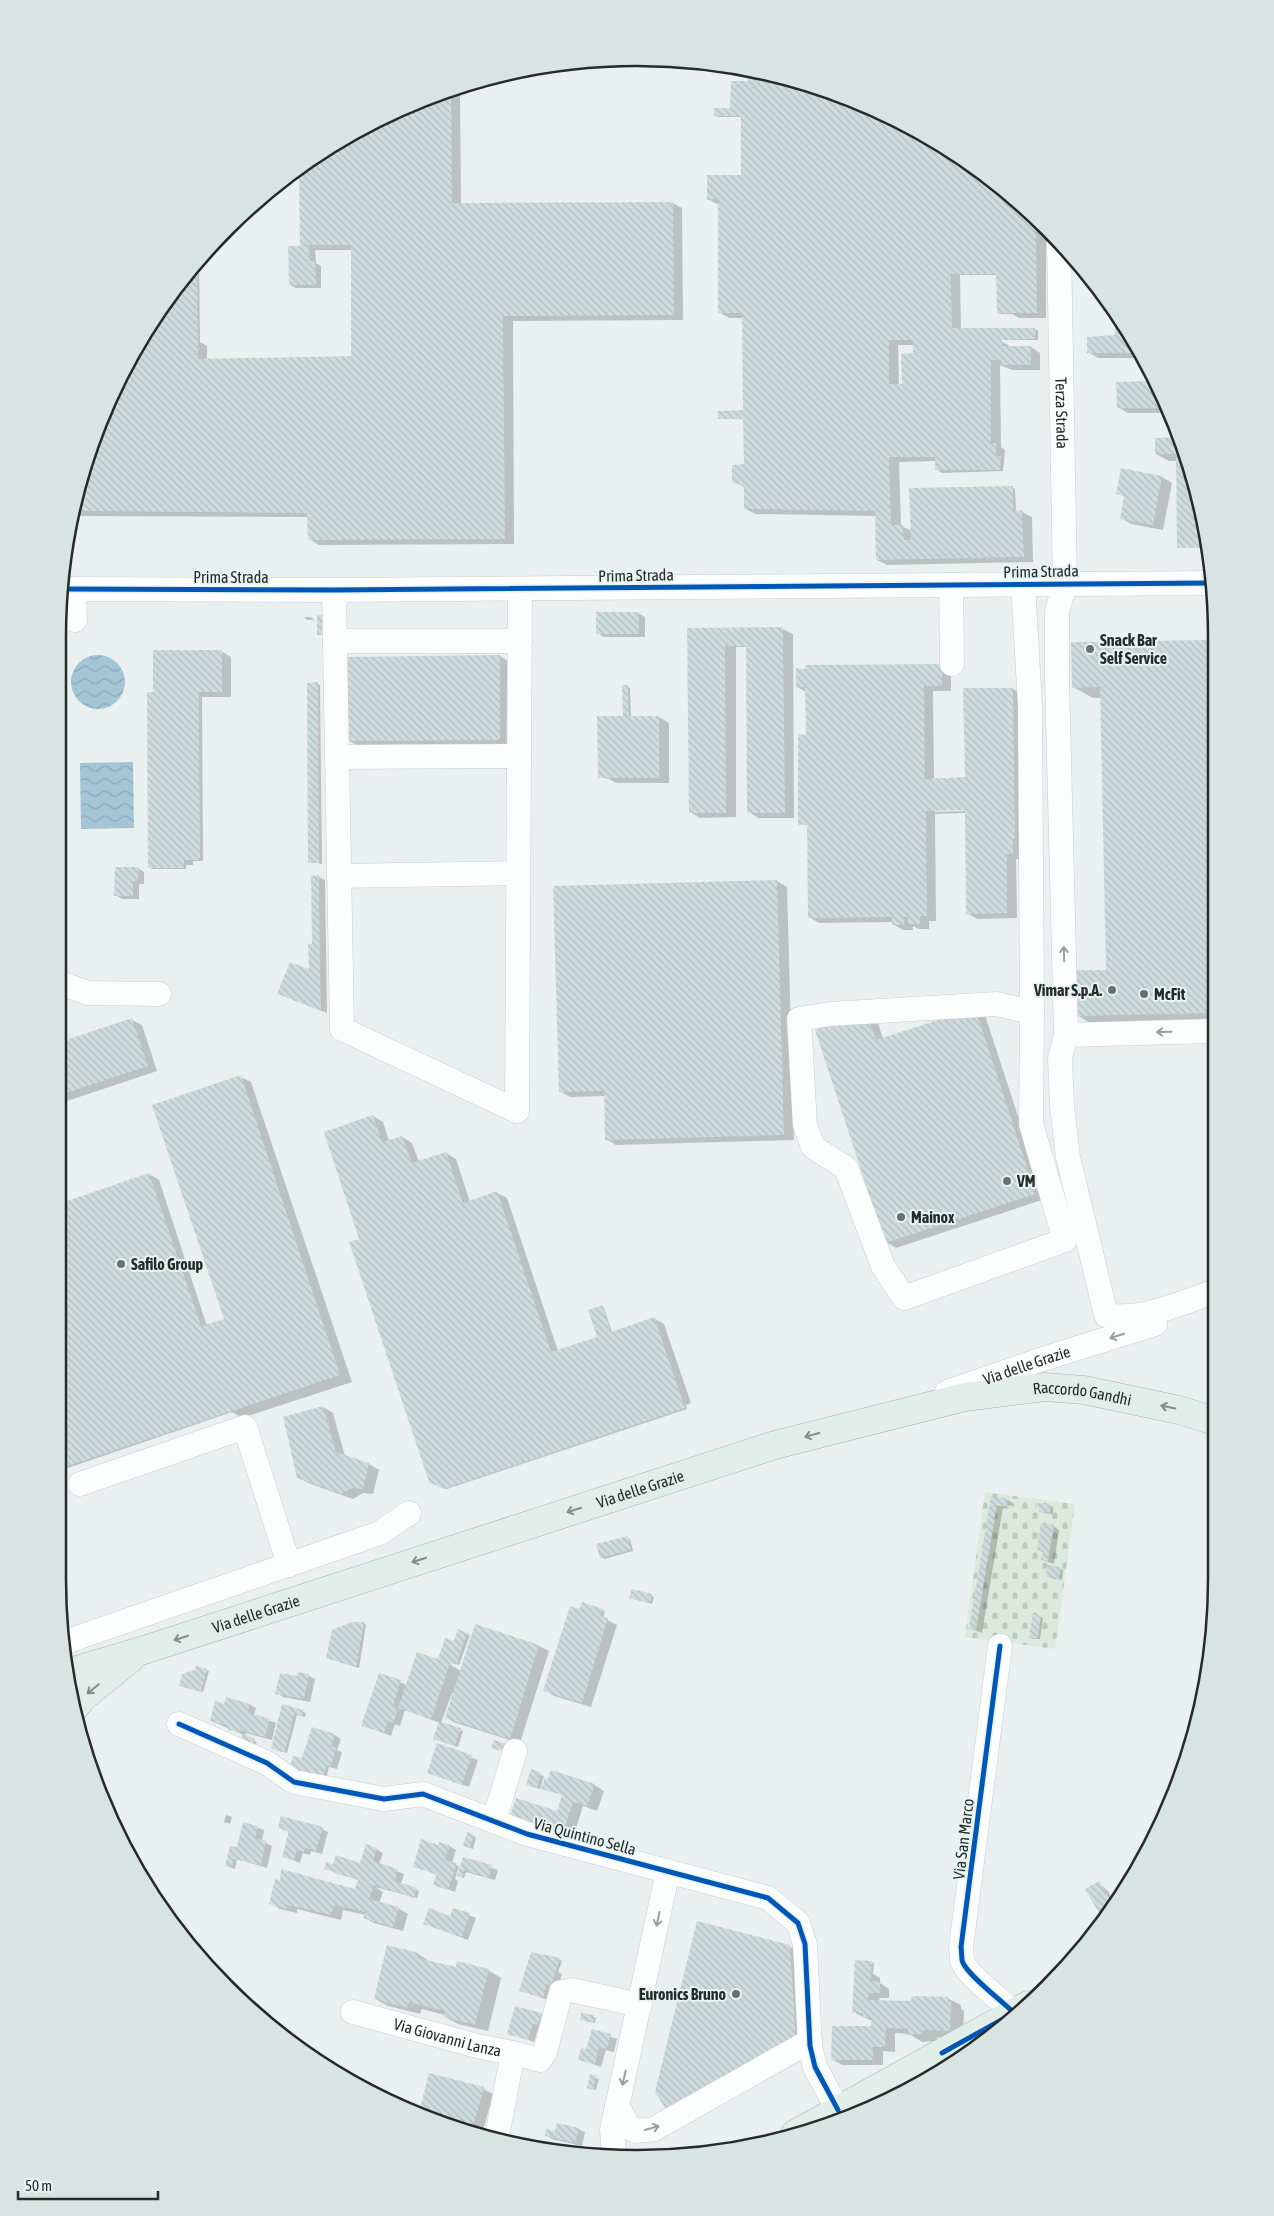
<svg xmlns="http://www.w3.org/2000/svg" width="1274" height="2216" font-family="'Asap Condensed',sans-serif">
	<defs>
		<pattern id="cemetery-stones" width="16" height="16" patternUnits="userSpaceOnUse" patternTransform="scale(1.25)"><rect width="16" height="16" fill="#dceadd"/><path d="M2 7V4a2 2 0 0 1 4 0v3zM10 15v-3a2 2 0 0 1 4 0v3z" fill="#bdc9be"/></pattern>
		<pattern id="water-waves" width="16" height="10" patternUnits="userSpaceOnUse" patternTransform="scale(1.25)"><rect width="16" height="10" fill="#a3c5d5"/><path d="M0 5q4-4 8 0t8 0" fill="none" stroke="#8ca9b7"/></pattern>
		<pattern id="building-back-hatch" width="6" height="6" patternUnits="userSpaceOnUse" patternTransform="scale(1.25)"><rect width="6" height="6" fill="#cedcde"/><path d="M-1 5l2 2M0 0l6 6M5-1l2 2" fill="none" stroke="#b1bdbf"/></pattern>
	</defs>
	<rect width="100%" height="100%" fill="#eaf0f0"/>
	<!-- cemetery -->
	<path fill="url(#cemetery-stones)" d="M985,1492L1075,1504L1055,1649L965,1637Z"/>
	<!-- water -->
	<path fill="url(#water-waves)" d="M71 682a27 27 0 1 1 54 0a27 27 0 1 1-54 0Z
		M133,762L134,828L81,829L80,763Z"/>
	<!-- shadow -->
	<path fill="#0003" fill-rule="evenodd" d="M455,89L460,92L461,204L673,203L682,208L683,320L513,321L514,544L319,545L309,539V517L73,516L77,487L135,347L199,258L200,342L207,346V360L353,357L352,250H315L316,263L321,266V288H296L290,285L306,248L301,244L381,117Z
		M715,110L927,135L951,153L950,160L959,159L1046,226V318H1019L1012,314H1001L998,313L997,275H960L961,329L1038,330V340H999L1011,347H1031L1040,353V370H1012L1000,365L1001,447L1005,450L1003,471L942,473L936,469V461L899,462L901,526L912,531L1013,488L1015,489L1016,512H1022L1032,517L1033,562L887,565L877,560L876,516L755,514L746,509L745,488L733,481L745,465L744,419L719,418L744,412L743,318H729L719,312V205L708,199L742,176L741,117H718L715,115ZM898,345H915V354L903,385H899Z
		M1116,312L1119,315L1140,358H1098L1088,352L1121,338L1116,335Z
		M1152,383L1167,413H1128L1118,407Z
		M1186,450L1208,548L1179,547L1177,461H1169L1156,454Z
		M1122,470L1162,477L1172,483L1163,530L1131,524L1121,518L1125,496L1117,494Z
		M638,613L645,617V637H604L597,633Z
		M304,617H311L314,620H307Z
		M689,629H783L793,634L794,818H758L749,812L747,647H736V817L700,818L690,812Z
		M1212,641L1213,1024L1096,1027L1077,1015L1107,971L1102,698H1093L1073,687Z
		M221,651L231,657V697H202L203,861H193V865H186V869H152L149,867L154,693Z
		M500,656L509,662V745L358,746L348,740Z
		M941,665L951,671V691H933L934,780L966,779L1013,689L1023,695L1022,859H1016L1017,918L977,919L967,913L966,813L935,814L936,921H929V929H919L913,926V930H903L893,924V922L819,923L809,917L808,825L799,824L807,736L806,692L797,687ZM935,809H964V811L935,812Z
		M318,684L320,685L322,864L310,862Z
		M628,687L630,688L631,717H659L669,723V783H616L609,779L599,777L628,717Z
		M138,868L144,872V884H139V899H122L116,895Z
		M319,877L325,880L327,1013L279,994L310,970Z
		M777,881L787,887L794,1140L616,1145L606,1139L605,1096L570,1097L560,1091Z
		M985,1015L1045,1199L896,1248L886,1242L817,1031L877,1020L883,1039Z
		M132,1020L142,1025L157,1071L61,1103L60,1044Z
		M241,1077L251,1082L352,1382L242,1418L232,1412L62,1470L61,1204L149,1174L159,1180L207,1326L227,1319Z
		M373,1116L383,1122L389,1141L402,1137L412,1143L419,1162L446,1153L456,1159L470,1202L497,1193L507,1198L558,1351L598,1337L602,1307L604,1308L612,1332L654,1318L664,1324L691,1403L686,1405L687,1409L447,1489L430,1481L361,1239Z
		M323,1407L333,1413L345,1456L369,1464L379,1470L373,1494L363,1493L353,1499L308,1483L298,1477Z
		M992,1498L1008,1500L1014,1504L1013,1508L1003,1507L982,1633L971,1629ZM996,1503L1014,1506L1013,1508L996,1505Z
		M1036,1506H1051L1053,1507V1514L1043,1513L1041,1512V1508Z
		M1053,1526L1059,1530L1054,1564L1043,1560L1044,1553L1039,1550Z
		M627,1538L630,1539L633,1551L604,1559L601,1557Z
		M1049,1567L1063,1570L1062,1580L1047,1577Z
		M651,1596L654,1597L652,1604L633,1599Z
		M602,1610L605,1611L603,1618L617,1625L591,1707L554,1696L545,1690L586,1613Z
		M1041,1617L1043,1618L1040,1639H1033L1031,1637Z
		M363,1623L366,1625L359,1668L330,1659Z
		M476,1626L539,1646L549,1651L520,1743L456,1723L446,1718L454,1694L452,1693L441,1723L463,1731L458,1747L437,1740L440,1723L405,1710L400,1726L395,1724L391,1736L363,1725L380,1674L407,1685L444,1662L455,1643L459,1631L470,1635L459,1665L446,1662L461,1671Z
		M206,1670L209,1671L203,1692L180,1686Z
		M309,1676L315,1679L310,1702L283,1697L277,1693L298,1677Z
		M225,1705H250L256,1708L254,1715L276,1723L272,1740L246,1733L245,1736L257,1742L255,1745L244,1740V1735L211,1721Z
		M283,1706L306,1713L305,1717L297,1715L287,1753L275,1750Z
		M335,1735L341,1739L337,1750L342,1752L337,1769L329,1767L326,1779L303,1760Z
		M437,1745L478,1760L469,1787L428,1772Z
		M531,1771L544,1776L540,1789L530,1786Z
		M594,1785L604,1791L597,1811L583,1806L572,1841L538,1830L558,1812L563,1795Z
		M226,1815L232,1817L230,1824L224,1822Z
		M244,1823L264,1830L262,1841L272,1846L267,1868L237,1859L235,1869L229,1867L238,1849Z
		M279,1828L322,1829L328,1832L322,1854L311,1851L310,1855L303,1853L300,1863L283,1856L290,1832Z
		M474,1836L476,1837L473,1849L467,1847Z
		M439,1846H449L456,1850L452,1863L460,1867L459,1866L455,1879L458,1881L455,1892L435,1884L438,1875L414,1866Z
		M376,1849L383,1853L379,1864L404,1874L401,1884L419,1891L417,1898L375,1887L383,1892L379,1903L398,1908L408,1914L403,1931L374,1923L365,1918L366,1915L343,1910L341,1920L297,1909V1913L280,1909L271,1903L355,1890L359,1880L338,1874L334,1871L333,1866L361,1865Z
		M1147,1850L1144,1857L1142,1853Z
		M463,1858L498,1870L495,1880L466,1872L464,1878L461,1877Z
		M1099,1883L1108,1891L1115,1903L1103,1918Z
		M454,1909L476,1918L468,1940L436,1928L451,1917Z
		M790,1947L796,1950L802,2045L656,2092Z
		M418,1954L431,1962L457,1969L488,1970L501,1978L488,2031L458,2024L445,2017V2015L422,2009L420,2014L388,2006L375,1999Z
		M559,1959L562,1961L558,1972L562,1974L558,1988L550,2001L521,1990Z
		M871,1962L874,1963L873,1974L880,1978V1983L889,1989V1998H880L878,2002H911L947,1998L961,2005V2009L964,2011L963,2038L938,2037L935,2041L922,2042L909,2034L895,2033V2052L883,2051V2065H842L832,2059L872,2028V2021L853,2012Z
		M541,2014L547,2018L545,2028L539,2026L534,2042L509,2033Z
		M594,2017L596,2018L595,2023L584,2021Z
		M592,2031L617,2039L614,2052L606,2050L601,2067L579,2059L587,2051Z
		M591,2076L599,2079L596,2090L591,2089Z
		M483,2089L493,2094L483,2131L430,2117L421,2112Z
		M578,2129L585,2132L582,2146L552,2139L546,2135Z"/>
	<!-- building -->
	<path fill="url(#building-back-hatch)" fill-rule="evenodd" d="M748,74H763L824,88L927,135L930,138V142L936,143L948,152V158H957L1036,219L1037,313H997L996,274H951L952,328H1035V339L1001,340L1002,346H1031V365H1001V360H991V443H996V456H1001L1000,470H935V457H889L891,525H903L904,540H911L909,488L1013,486V511L1022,510L1024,557L876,560L875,511L744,509V486L732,482V465L744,464L743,419H718V411L743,410L742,313H718V199L707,200V175H741V116H714V108H730L731,81H748ZM889,340H913V353L901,354L902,384H889Z
		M451,91L452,203L673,202L674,315L503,316L505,539L308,540L307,513L73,511L77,487L135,347L197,261L198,359L351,356V245H300L299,168L381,117Z
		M288,246H309L310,261H315L316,285H289Z
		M1115,310L1137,353H1087V337L1115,335Z
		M1152,381L1164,408H1117L1116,382Z
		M1179,437L1186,450L1208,547L1177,548L1176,454H1155V438Z
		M1121,468L1162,476L1153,525L1120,519L1124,496L1116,494Z
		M596,612H639V634H596Z
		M317,615H329V635H317Z
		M783,627L785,813H747L746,646H725L726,813H689L687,628Z
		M1212,640L1213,1013L1075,1016L1074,970H1106L1100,687L1072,688L1071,642Z
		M153,650H222V692H199L200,860H184V868H148L147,692H153Z
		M500,655V740L347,741L346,657Z
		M942,664V686H924L925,779L965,777L963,688H1013L1015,838L1013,839V854H1007V913L966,914L965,810L926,811L927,916H920V924H908V917H904V925H892V917L808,918L807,824L798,825V734L806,735L805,687H796V668L805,669V665Z
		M318,682L319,863H308L307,683Z
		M622,685H628L629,716H659V778H598L597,716H623Z
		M115,867H139L138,881H133V896H114Z
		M319,875L320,973L321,1011L277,994L290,962L309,969L308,944H312L311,876Z
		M777,880L784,1135L605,1140L604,1091L559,1092L553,886Z
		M975,1008L1036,1194L885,1243L815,1030L867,1013L876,1040Z
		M132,1018L148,1066L60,1095V1042Z
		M241,1075L340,1375L62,1468L61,1203L149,1173L201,1326L224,1319L152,1105Z
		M373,1115L382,1142L402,1136L412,1163L446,1152L463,1203L497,1191L551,1352L597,1337L588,1310L602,1305L611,1332L654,1317L685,1408L444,1489L429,1482L349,1242L359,1239L324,1132Z
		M323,1406L336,1452L369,1463L363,1489L352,1488L342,1494L297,1478L283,1417Z
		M991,1496L1008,1499L1007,1506L997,1504L976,1630L969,1629Z
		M1035,1503L1051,1505L1050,1513L1039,1512L1040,1507H1035Z
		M1041,1523L1054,1525L1048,1561L1041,1560L1043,1551L1037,1550Z
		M628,1536L631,1550L600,1558L596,1544Z
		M1047,1565L1061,1567L1059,1579L1046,1577Z
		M632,1589L652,1594L650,1603L629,1598Z
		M582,1602L603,1609L600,1616L608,1618L582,1703L543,1691L570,1606L579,1609Z
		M1033,1614L1041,1616L1038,1639L1029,1638Z
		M351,1622H364L356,1667L326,1658L332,1630Z
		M475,1624L539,1645L510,1739L445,1718Z
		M458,1629L467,1633L457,1664L450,1663L431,1719L398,1708L417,1652L438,1659L445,1638L454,1641Z
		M196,1666L207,1669L201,1692L179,1686L182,1674L195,1670Z
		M298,1672L309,1674L304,1699L275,1694L280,1673L297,1676Z
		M379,1673L401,1680L393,1706L398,1708L393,1723L388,1721L384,1733L361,1726Z
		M226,1697L250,1704L248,1712L270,1719L265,1737L239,1730V1732L228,1730L229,1726L210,1721L215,1701L224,1704Z
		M282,1704L304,1710L302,1716L294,1714L285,1752L271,1749Z
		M439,1721L461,1728L455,1746L433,1739Z
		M312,1727L335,1734L331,1746L336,1748L331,1766L327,1765L323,1778L289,1768L293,1756L302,1758Z
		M243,1734L255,1739L252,1745L240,1740Z
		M494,1740L507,1744L505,1752L491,1748Z
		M437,1743L472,1755L462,1785L427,1773Z
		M531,1769L541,1773L537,1788L526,1785Z
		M551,1770L595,1784L587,1806L573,1802L562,1837L510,1816L516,1798L557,1811L562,1795L541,1789L545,1778L548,1779Z
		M281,1816L323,1827L316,1851L305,1848L304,1852L297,1850L294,1860L282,1857L289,1831L278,1828Z
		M243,1822L258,1826L255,1838L266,1841L261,1865L234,1859L232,1868L225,1866L230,1846L237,1847Z
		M467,1832L474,1835L470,1848L463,1846Z
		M421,1839L438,1845L439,1842L450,1845L445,1860L457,1863L448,1890L433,1885L436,1874L413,1867Z
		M366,1844L377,1848L373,1861L398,1869L395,1881L417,1888L414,1898L374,1885L369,1899L399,1907L393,1927L363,1918L366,1912L334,1905L331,1915L287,1905V1909L269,1904L275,1879L280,1881L281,1869L355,1889L358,1880L324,1869L326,1862L333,1864L336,1855L360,1863Z
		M463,1857L492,1865L489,1878L464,1870L462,1877L457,1876Z
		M1099,1881L1113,1905L1103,1919L1085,1889Z
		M429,1908L450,1916L453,1908L470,1913L462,1937L423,1924Z
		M697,1921L790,1945L796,2042L670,2116L655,2092Z
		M387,1945L419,1953L417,1958L456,1967L457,1961L489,1969L475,2025L444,2017L445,2011L409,2002L407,2008L374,1999Z
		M531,1952L560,1958L551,1986L547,1984L543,1998L519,1991Z
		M855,1960L872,1961L871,1981L880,1982V1993H870L867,2000L911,2001L912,1996L948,1997V2002H951L950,2031L924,2030L922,2034L907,2035L908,2029L886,2028L885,2047H873V2060H831L832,2026H871V2017H863V2013H852Z
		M515,2006L542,2013L538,2025L533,2024L528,2040L507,2034Z
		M581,2013L594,2015L593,2022L580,2020Z
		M592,2029L611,2034L607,2049L599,2047L595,2064L578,2060L581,2048L586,2049Z
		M429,2073L484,2087L473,2127L419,2112Z
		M590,2074L596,2076L593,2090L587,2088Z
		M557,2123L579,2128L575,2143L545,2136L546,2129L555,2131Z"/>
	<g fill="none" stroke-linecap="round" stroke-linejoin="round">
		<defs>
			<g id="minor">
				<path id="s1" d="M1059,243L1065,584L1057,611V679L1066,1035L1213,1031"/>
				<path d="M1023,584L1030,705L1032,1012L1031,1124L1065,1240L904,1298L883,1266L846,1168L813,1147L805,1125L799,1019L830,1014L996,1004L1032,1012"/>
				<path d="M951,585L952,664"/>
				<path d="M61,589L334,590L1212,583"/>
				<path d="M74,589L75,620"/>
				<path d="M334,590L342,1029L517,1111L520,589"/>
				<path d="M335,641H520"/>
				<path d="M337,757L519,756"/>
				<path d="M339,876L518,873"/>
				<path d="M60,983L88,993L159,994"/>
				<path d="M1066,1035L1060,1058L1062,1106L1068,1157L1106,1315C1143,1321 1180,1303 1214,1292"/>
				<path id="s2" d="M947,1392L1046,1358L1155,1324"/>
				<path d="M80,1484L245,1427L289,1565"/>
				<path d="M62,1643L380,1533L409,1513"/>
				<path d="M1000,1646L961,1947C962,1952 961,1959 963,1963C969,1976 1002,2001 1014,2013"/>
				<path d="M179,1724L267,1763L294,1782L384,1799L423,1794L527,1834L768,1898L798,1923L805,1944L810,2046L815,2067L838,2110"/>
				<path d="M494,1821L515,1751"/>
				<path d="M571,1990L640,2005"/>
				<path id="s3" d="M353,2012L477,2046L513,2053L496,2141"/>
				<path d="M513,2053L540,2060L545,2052L561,1992"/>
				<path d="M617,2106L629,2127L636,2131L654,2129L810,2041"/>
				<path d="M614,2155L612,2130L668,1871"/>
			</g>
			<g id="major">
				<path id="s4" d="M67,1673L141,1651L775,1445L965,1397L1045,1387L1084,1390L1179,1410L1215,1421"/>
				<path d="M75,1707L83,1697L130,1659"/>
				<path d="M795,2134L1028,2005"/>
			</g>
		</defs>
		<!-- minor casing -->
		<use href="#minor" stroke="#c8cdcd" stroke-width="25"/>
		<!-- major casing -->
		<use href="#major" stroke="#9bb6ad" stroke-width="29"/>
		<!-- minor -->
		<use href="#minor" stroke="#fcfdfd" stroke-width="24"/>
		<!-- major -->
		<use href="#major" stroke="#e0ede9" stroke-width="28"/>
		<defs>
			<path id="cycleway" d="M61,589L334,590L1212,583
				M1000,1646L961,1947C962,1952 961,1959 963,1963C969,1976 1002,2001 1014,2013
				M179,1724L267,1763L294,1782L384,1799L423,1794L527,1834L768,1898L798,1923L805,1944L810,2046L815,2067L838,2110
				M942,2053L1028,2005"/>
		</defs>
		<!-- cycleway casing -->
		<use href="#cycleway" stroke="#e6f4f2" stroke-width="8"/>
		<!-- cycleway -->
		<use href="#cycleway" stroke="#0057b8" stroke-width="5"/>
	</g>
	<!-- one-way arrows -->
	<defs><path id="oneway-shaft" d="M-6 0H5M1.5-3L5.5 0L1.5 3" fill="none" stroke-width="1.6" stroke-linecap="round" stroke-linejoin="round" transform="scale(1.25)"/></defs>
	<g stroke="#9c9e9e">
		<use href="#oneway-shaft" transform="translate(1064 954) rotate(-91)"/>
		<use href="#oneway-shaft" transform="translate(1164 1032) rotate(179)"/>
		<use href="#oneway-shaft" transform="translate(1117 1336) rotate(163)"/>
		<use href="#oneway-shaft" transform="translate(658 1919) rotate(102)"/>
		<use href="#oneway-shaft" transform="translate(624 2078) rotate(103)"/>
		<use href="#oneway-shaft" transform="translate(652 2128) rotate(-16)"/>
	</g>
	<g stroke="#838c8a">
		<use href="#oneway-shaft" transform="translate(1168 1407) rotate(-168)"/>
		<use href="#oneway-shaft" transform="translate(812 1435) rotate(165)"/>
		<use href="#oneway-shaft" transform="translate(574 1510) rotate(162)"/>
		<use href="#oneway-shaft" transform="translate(419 1560) rotate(162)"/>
		<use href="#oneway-shaft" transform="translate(181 1638) rotate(162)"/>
		<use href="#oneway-shaft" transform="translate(93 1689) rotate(141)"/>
	</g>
	<!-- markers -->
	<g fill="#6b706f" stroke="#e6f4f2" stroke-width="2">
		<circle cx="1090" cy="649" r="5"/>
		<circle cx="1112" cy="990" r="5"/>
		<circle cx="1144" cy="994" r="5"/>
		<circle cx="1007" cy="1181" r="5"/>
		<circle cx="901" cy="1217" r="5"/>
		<circle cx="121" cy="1264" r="5"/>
		<circle cx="736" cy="1994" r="5"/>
	</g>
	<g text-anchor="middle" stroke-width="4" stroke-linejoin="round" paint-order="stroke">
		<!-- street labels -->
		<g font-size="16" fill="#262b2a" stroke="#e6f4f2">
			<text dy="6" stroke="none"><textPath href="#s1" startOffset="170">Terza Strada</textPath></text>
			<text transform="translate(1041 571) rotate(-1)" y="6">Prima Strada</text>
			<text transform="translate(636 575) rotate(-1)" y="6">Prima Strada</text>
			<text x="231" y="583">Prima Strada</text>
			<text dy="6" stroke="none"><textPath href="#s2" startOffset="84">Via delle Grazie</textPath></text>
			<text dy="6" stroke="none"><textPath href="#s4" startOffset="1058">Raccordo Gandhi</textPath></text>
			<text dy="6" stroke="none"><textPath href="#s4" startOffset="602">Via delle Grazie</textPath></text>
			<text dy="6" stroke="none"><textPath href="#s4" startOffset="198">Via delle Grazie</textPath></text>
			<text transform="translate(585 1836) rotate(15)" y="6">Via Quintino Sella</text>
			<text transform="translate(963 1839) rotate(-83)" y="6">Via San Marco</text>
			<text dy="6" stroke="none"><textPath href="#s3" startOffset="98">Via Giovanni Lanza</textPath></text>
		</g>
		<!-- poi labels -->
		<g font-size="16" font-weight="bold" fill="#262b2a" stroke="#e6f4f2" text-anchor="start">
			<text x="1100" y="646">Snack Bar<tspan x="1100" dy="18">Self Service</tspan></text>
			<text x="1102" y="996" text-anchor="end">Vimar S.p.A.</text>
			<text x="1154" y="1000">McFit</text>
			<text x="1017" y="1187">VM</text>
			<text x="911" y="1223">Mainox</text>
			<text x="131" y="1270">Safilo Group</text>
			<text x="726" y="2000" text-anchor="end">Euronics Bruno</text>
		</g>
	</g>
	<!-- crop -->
	<path d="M0 0H1274V2216H0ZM637 66H637A571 571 0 0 1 1208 637V1579A571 571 0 0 1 637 2150H637A571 571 0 0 1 66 1579V637A571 571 0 0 1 637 66Z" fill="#d7e4e2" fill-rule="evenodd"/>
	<path fill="none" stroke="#262b2a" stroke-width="2.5" d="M637 66H637A571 571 0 0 1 1208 637V1579A571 571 0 0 1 637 2150H637A571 571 0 0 1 66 1579V637A571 571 0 0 1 637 66Z"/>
	<!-- scale -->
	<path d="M18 2191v8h140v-8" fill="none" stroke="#262b2a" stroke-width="2.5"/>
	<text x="25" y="2191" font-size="15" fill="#262b2a" stroke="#e6f4f2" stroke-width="4" paint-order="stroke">50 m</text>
</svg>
